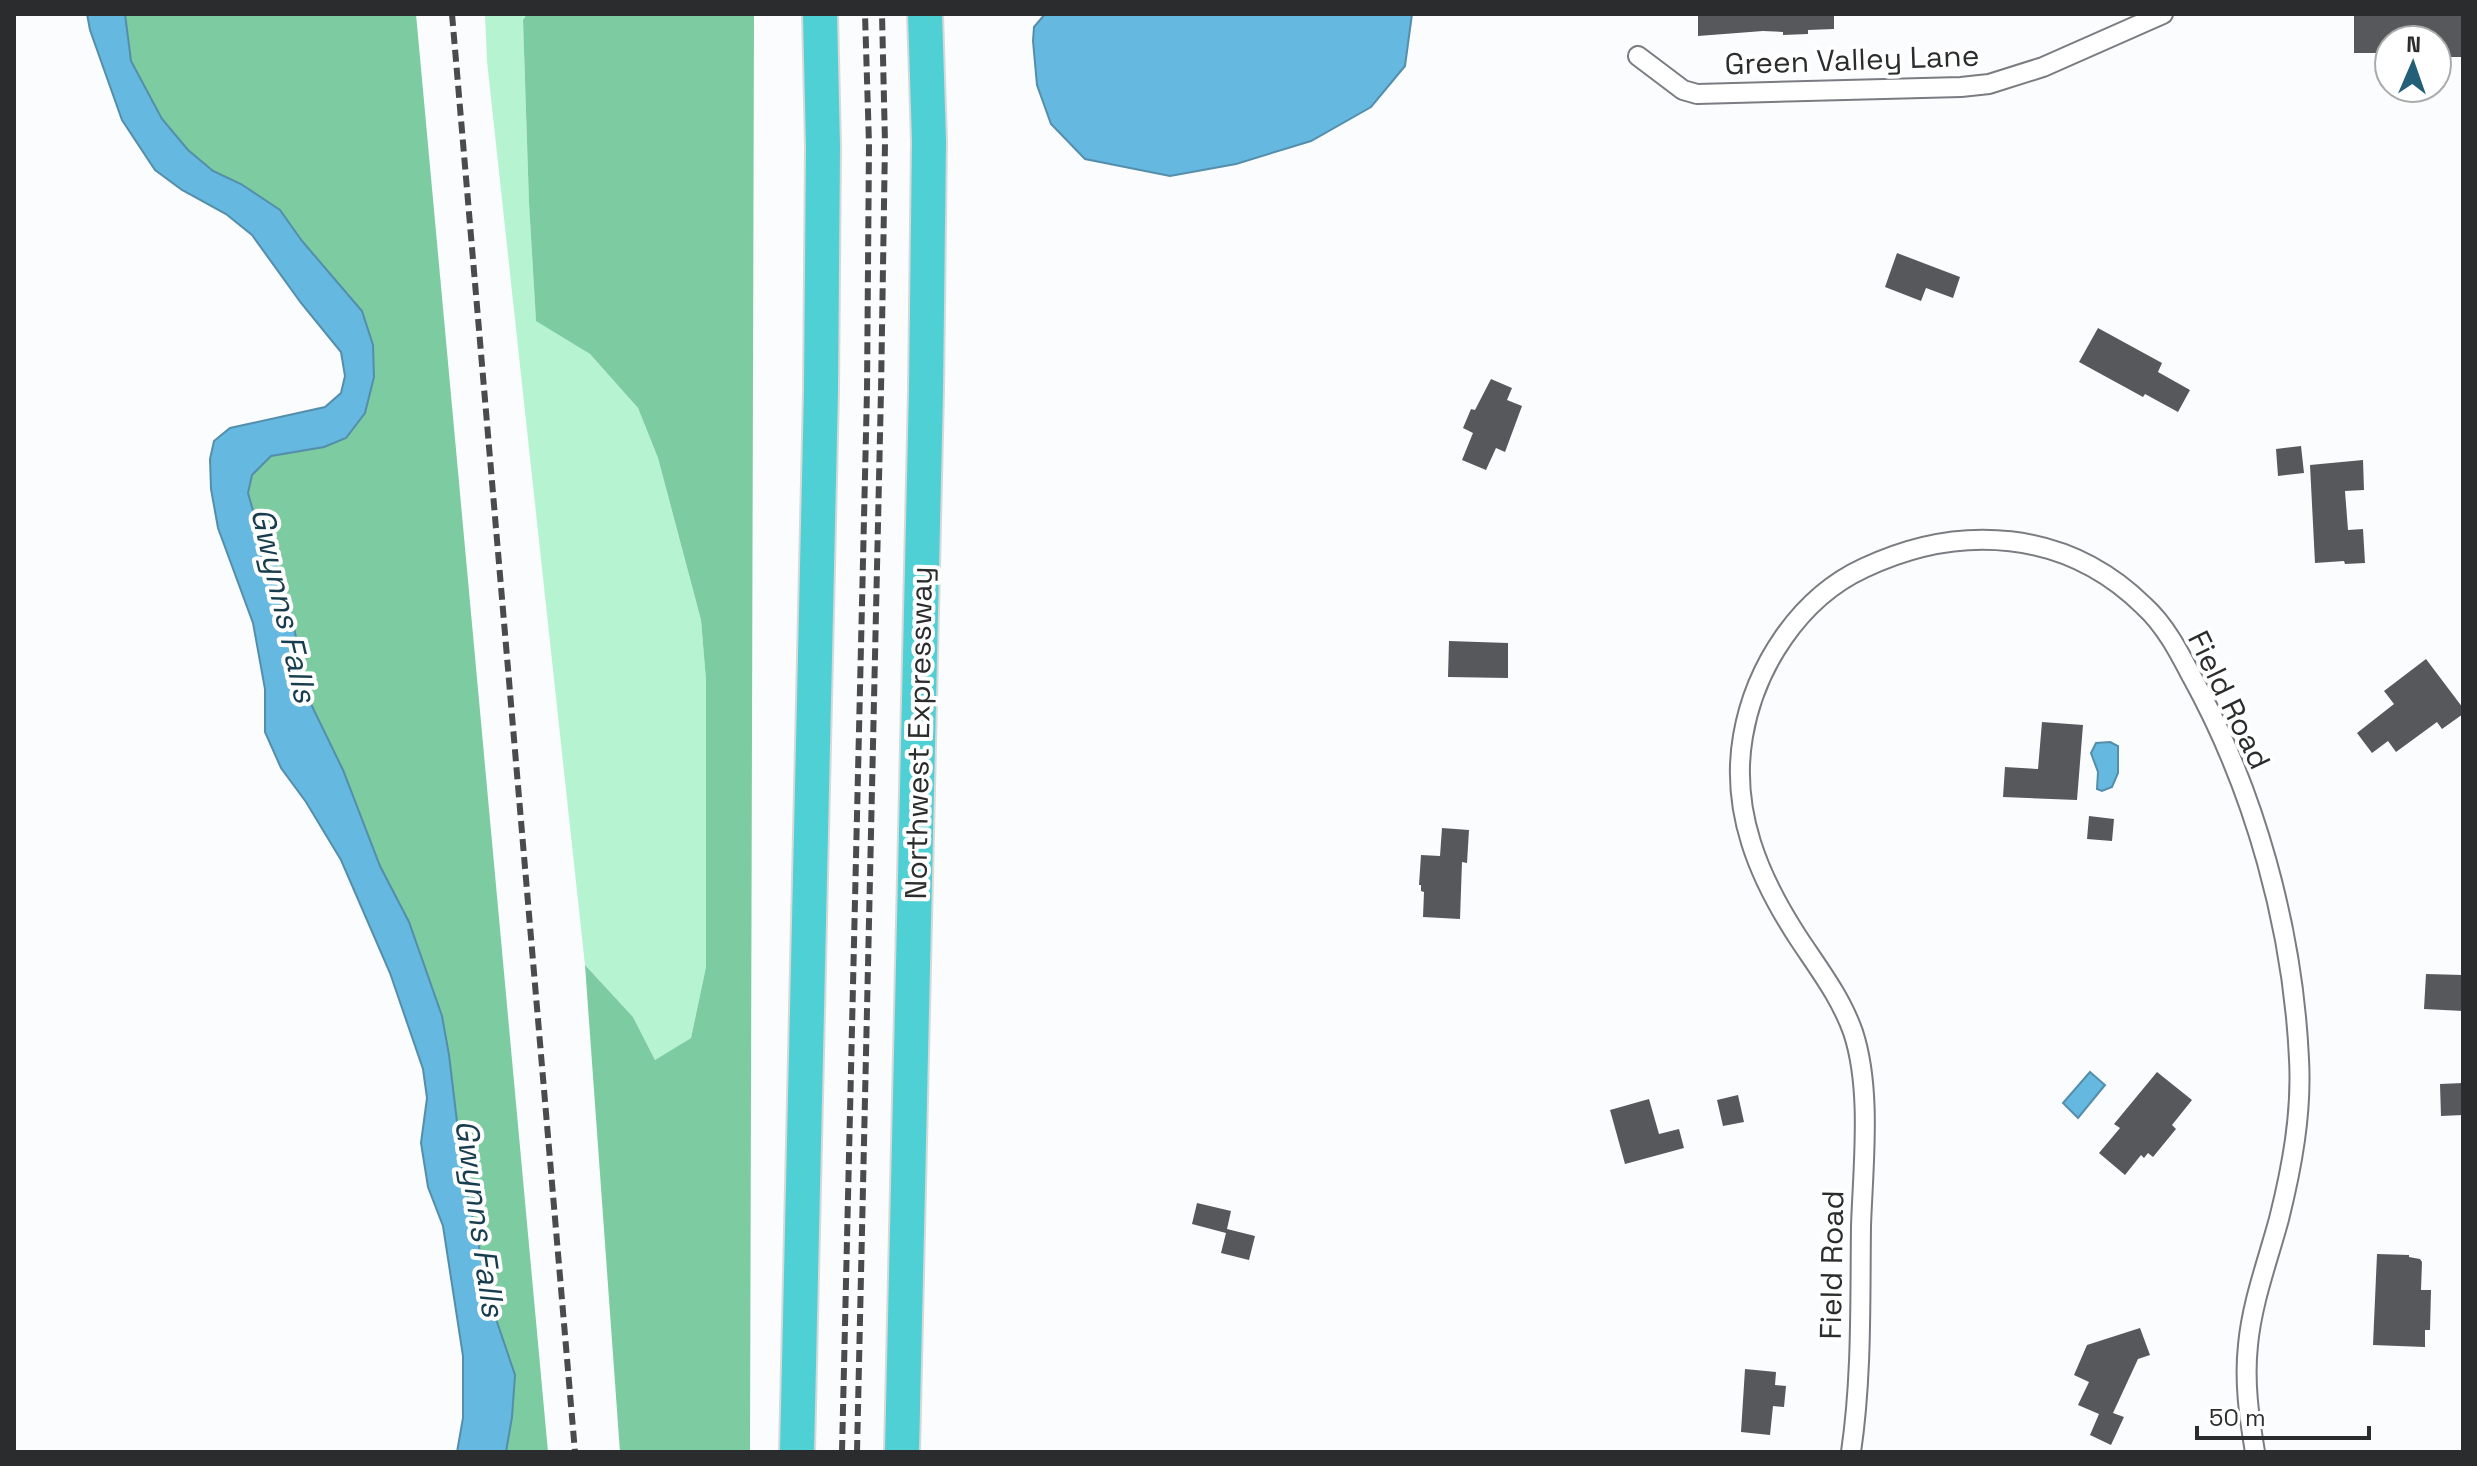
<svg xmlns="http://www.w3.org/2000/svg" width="2477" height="1466" font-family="'Space Grotesk',sans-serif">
	<rect width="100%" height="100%" fill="#fafcfe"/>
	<!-- green -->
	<path fill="#b6f3d1" d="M485,14H527L523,20L529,203L536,320L590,354L638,408L658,458L701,620L706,680V967L691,1038L655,1060L633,1017L585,965L487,61Z"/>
	<!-- forest -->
	<path fill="#7ccba1" d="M125,14H416L548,1452H506L512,1417L515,1375L494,1313L464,1180L449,1055L442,1016L409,922L380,866L343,770L308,698L289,602L271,551L256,521L248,493L252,475L271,456L324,447L346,438L365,413L374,377L362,311L302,241L280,210L241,184L213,171L188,150L162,119L131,61Z
		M527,14H754L750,1452H620L585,965L633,1017L655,1060L691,1038L706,967V680L701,620L658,458L638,408L590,354L536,321L529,203L523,20Z"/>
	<!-- water -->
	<path fill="#65b8e0" stroke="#548eaa" stroke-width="2" d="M87,14H125L131,61L162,119L188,150L213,171L241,184L280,210L302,241L362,311L373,345L374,377L365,413L346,438L324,447L271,456L252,475L248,493L256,521L271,551L289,602L308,698L343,770L380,866L409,922L442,1016L449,1055L464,1180L494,1313L515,1375L512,1417L506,1452H457L463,1418V1356L443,1226L428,1187L421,1143L427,1098L423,1069L390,973L341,860L306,802L281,768L265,732V689L253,623L218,528L211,489L210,459L214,441L230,428L325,407L341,393L345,376L341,352L301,303L252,235L226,214L182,190L155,170L122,120L90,30Z
		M1045,14H1412L1405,66L1371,107L1311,141L1236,164L1170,176L1085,159L1051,124L1037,85L1033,41L1034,27Z
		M2110,742L2118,746V773L2112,787L2102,791L2097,789L2098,772L2091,753L2096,743Z
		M2090,1072L2105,1085L2078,1118L2063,1103Z"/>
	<!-- building -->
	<path fill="#56585c" d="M1698,14H1834V29L1808,30V34L1783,35V32L1763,31L1698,36Z
		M2354,14L2463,15V57H2437V40H2389V53H2354Z
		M1897,253L1960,277L1953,298L1926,288L1921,301L1885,287Z
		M2098,328L2162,363L2158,372L2190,390L2178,412L2145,394L2143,397L2079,362Z
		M1491,379L1512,388L1507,400L1522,406L1505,452L1496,448L1486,470L1462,460L1473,433L1463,428L1471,409L1475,410Z
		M2301,446L2304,473L2278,476L2276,449Z
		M2363,460L2364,490L2345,491L2348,530L2363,529L2365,563L2345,564L2344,561L2315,563L2310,465Z
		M1449,641L1508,643V678L1448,677Z
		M2426,659L2463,708V714L2442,729L2437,722L2396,752L2388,741L2372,753L2357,733L2394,704L2384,691Z
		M2042,722L2083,725L2077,800L2003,797L2005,767L2038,769Z
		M2089,816L2114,819L2112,841L2087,839Z
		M1442,828L1469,830L1467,863L1462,862L1460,919L1423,917L1424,892L1421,891V885H1419L1421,855L1440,856Z
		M2426,974L2463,975V1011L2424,1009Z
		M2157,1072L2192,1100L2172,1125L2176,1129L2153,1157L2148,1153L2144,1158L2141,1155L2125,1175L2099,1153L2120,1128L2114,1124Z
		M2463,1083V1115L2441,1116L2440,1084Z
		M1738,1095L1744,1122L1723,1126L1717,1100Z
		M1649,1099L1659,1134L1679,1129L1684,1148L1625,1164L1610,1110Z
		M1197,1203L1231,1211L1227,1229L1255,1236L1249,1260L1221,1253L1226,1233L1192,1224Z
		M2377,1254L2409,1255V1257L2420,1259L2422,1262L2421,1290H2431L2430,1330H2425V1347L2373,1345Z
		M2140,1328L2150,1355L2138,1359L2113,1413L2124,1417L2111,1445L2090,1435L2099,1414L2078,1405L2089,1382L2074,1375L2087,1345Z
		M1745,1369L1776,1372L1775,1385L1786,1386L1784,1407L1773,1406L1770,1435L1741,1432Z"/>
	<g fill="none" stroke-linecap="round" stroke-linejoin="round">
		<defs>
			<path id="street" d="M1638,56L1683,90L1697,94L1961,87L1989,84L2043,67L2163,14
				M1851,1452C1862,1378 1860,1301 1861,1226C1863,1166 1872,1089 1853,1032C1841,998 1819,969 1799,939C1759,878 1730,811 1743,736C1755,667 1799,598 1864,568C1959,523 2066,529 2144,606C2165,625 2179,652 2192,677C2255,791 2293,929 2299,1059C2302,1113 2292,1167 2279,1219C2268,1260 2252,1302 2248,1345C2244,1382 2249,1416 2255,1452"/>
			<path id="highway" d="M797,1452L821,391L823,147L820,14
				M902,1452L926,391L929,141L925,14"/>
		</defs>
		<!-- street casing -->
		<use href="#street" stroke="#7a7c81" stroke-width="22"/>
		<!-- highway casing -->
		<use href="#highway" stroke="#d9d9d9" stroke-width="38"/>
		<!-- street -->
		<use href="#street" stroke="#fff" stroke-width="18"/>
		<!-- highway -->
		<use href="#highway" stroke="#4ed0d5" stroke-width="34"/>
		<!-- rail -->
		<path stroke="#494b4c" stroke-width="6" stroke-dasharray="12 6" stroke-linecap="butt" d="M452,14L575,1452
			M842,1452L867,391L869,144L865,14
			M857,1452L881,391L885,143L882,14"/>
	</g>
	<g text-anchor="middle" stroke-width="8" stroke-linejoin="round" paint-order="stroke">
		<!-- street labels -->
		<g font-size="30" fill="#2b2c2d" stroke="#fff">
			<text transform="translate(1852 60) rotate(-2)" y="10">Green Valley Lane</text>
			<text transform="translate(2229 700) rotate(64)" y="10">Field Road</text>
			<text transform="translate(919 733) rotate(-89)" y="10">Northwest Expressway</text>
			<text transform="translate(1832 1265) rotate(-89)" y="10">Field Road</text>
		</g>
		<!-- water labels -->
		<g font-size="32" font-style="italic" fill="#183d4e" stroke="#fff">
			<text transform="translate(284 605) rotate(77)" y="11">Gwynns Falls</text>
			<text transform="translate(480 1218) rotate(82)" y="11">Gwynns Falls</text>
		</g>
	</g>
	<!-- border -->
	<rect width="2477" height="1466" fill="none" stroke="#2b2c2d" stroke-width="32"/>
	<!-- north arrow -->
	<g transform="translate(2413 64) rotate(2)"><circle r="38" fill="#ffffff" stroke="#aaabab" stroke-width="2"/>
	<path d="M0-6L14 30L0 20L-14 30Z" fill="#235f77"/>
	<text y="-12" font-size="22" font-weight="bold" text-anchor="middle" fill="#2b2c2d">N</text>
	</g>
	<!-- scale -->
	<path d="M2197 1426v12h172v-12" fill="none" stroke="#2b2c2d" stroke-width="4"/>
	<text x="2209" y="1426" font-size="24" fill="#2b2c2d" stroke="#ffffff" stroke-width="6" paint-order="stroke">50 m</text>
</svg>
